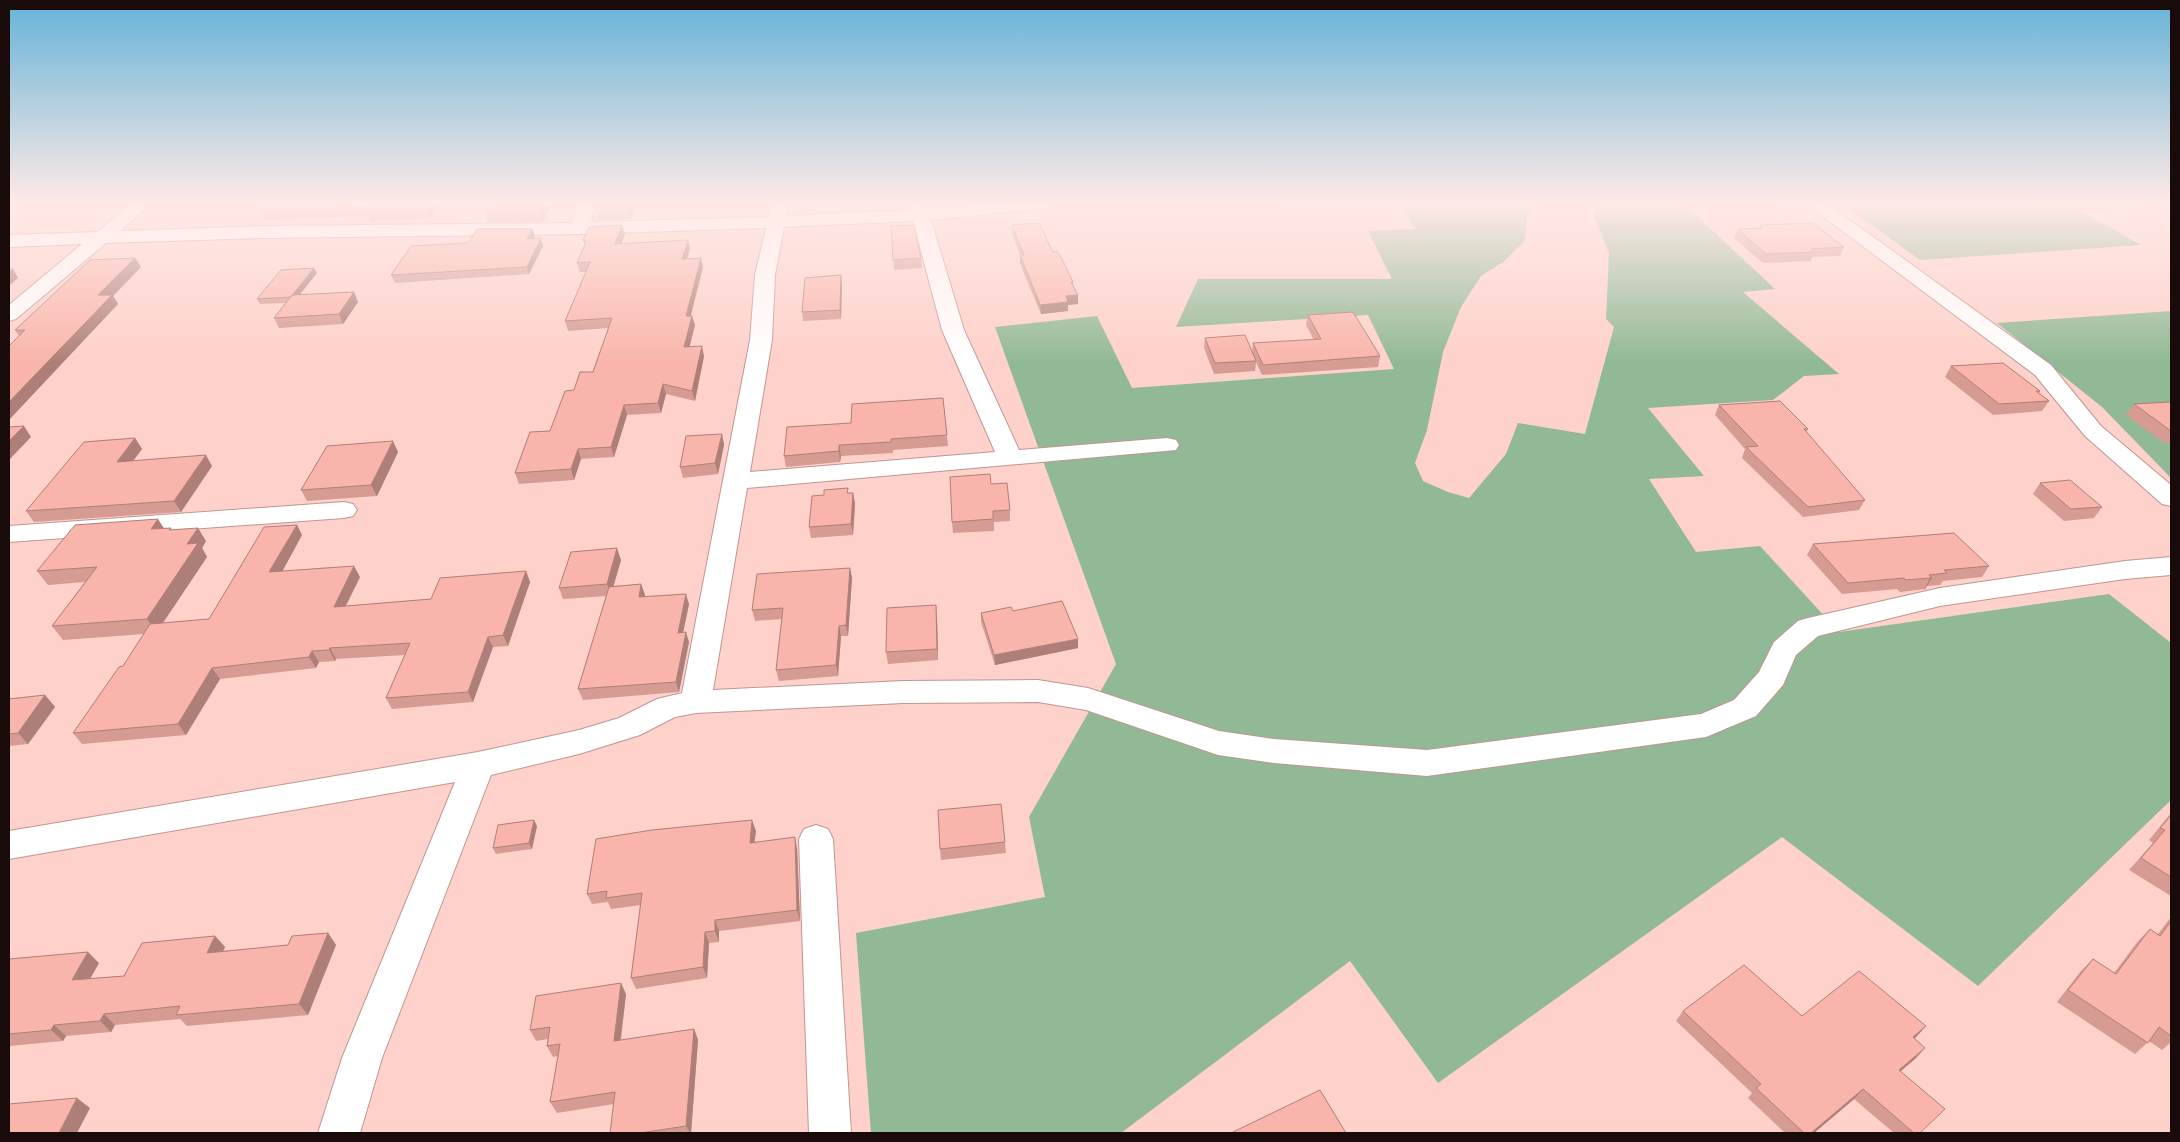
<svg xmlns="http://www.w3.org/2000/svg" width="2180" height="1142" font-family="'Crimson Pro',serif">
	<rect width="100%" height="100%" fill="#fed1ca"/>
	<!-- green -->
	<path fill="#91b995" d="M1400,203H1536L1527,216L1525,241L1503,262L1481,276L1461,307L1443,352L1427,430L1415,463L1423,481L1448,492L1469,498L1506,454L1518,423L1585,434L1614,327L1606,319L1609,253L1594,217L1595,203H1683L1775,289L1743,292L1839,374L1804,376L1773,400L1648,408L1704,476L1649,479L1696,552L1760,546L1839,632L2109,594L2171,643V800L1978,986L1782,837L1438,1083L1350,961L1121,1133H871L856,933L1045,897L1029,817L1116,664L995,327L1097,316L1132,388L1394,369L1368,315L1176,327L1198,279H1392L1368,231L1415,229Z
		M1841,203H2171V206L2081,211L2141,245L1920,260Z
		M2171,311V478L2102,407L1997,323Z"/>
	<g fill="none" stroke-linecap="round" stroke-linejoin="round">
		<defs>
			<path id="minor" d="M132,203H152L120,231L265,226L572,223L577,203H595L591,222L768,217L772,203H788L787,216L910,210L908,203H926L928,209L987,203H1055L1052,207L1046,208L931,220L964,330L1019,450L1167,438L1176,440L1179,445L1176,450L747,488L713,690L903,681L1038,680L1088,688L1219,731L1274,739L1427,750L1701,714L1734,700L1759,672L1774,642L1798,621L1808,618L1940,588L2125,561L2171,557V575L2125,579L1940,606L1818,636L1796,655L1783,685L1756,716L1706,737L1427,776L1274,763L1218,755L1086,710L1038,702L903,703L696,713L675,717L640,735L579,754L491,775L382,1058L360,1133H318L342,1058L455,782L9,859V831L478,752L579,730L619,718L657,699L682,693L750,340L755,275L766,228L580,234L265,238L106,243L16,319L9,321V305L82,244L9,247V235L97,232ZM913,221L942,330L995,452L750,472L772,340L775,275L784,227Z
				M1805,203H1826L2051,365L2101,426L2171,485V506L2162,504L2085,436L2035,375Z
				M344,502L353,504L357,510L353,516L344,518L9,542V526Z
				M816,825L828,829L833,839L851,1133H809L799,839L804,829Z"/>
		</defs>
		<!-- minor casing -->
		<use href="#minor" stroke="#c09690" stroke-width="2"/>
		<!-- minor -->
		<use href="#minor" fill="#fff" fill-rule="evenodd"/>
	</g>
	<!-- wall -->
	<path fill="#d69c93" d="M440,203L430,218L370,221L368,216L266,220L262,211Z
		M599,203H687V204L635,207L631,219L598,220L596,211Z
		M550,208L543,221L488,222L485,213Z
		M1012,225L1053,252L1073,282V285L1078,295V304L1068,305V311L1041,314L1020,264V255L1012,234Z
		M1760,225L1844,247L1840,256L1812,257L1811,261L1763,263L1734,238L1738,229L1759,228Z
		M532,229L535,236L534,239L543,246L529,274L395,283L391,275L468,243Z
		M625,234L621,243L690,249L687,258L703,267L691,316H692L695,325L689,347L704,356L695,401L666,394L661,413L627,415L614,457L581,459L574,480L519,484L515,473L550,431L574,390L593,372L608,328L568,331L565,321L586,272H580L577,263L585,245L583,240Z
		M921,258L922,268L894,270L893,260Z
		M141,267L113,296L118,304L19,336L15,330Z
		M317,273L299,295L358,302L343,324L279,328L274,318L286,303L260,304L257,299Z
		M841,275L842,284L841,319L803,321L802,312Z
		M1308,315L1380,356L1378,367L1262,375L1256,362L1255,371L1214,374L1204,348L1205,338L1252,353L1253,343L1314,340L1306,325Z
		M1951,366L2040,391L2039,393L2049,401L2042,411L1993,415L1945,377Z
		M943,398L948,446L893,450V453L841,456L840,462L786,467L784,456L851,423Z
		M2171,402V443H2164L2126,415L2134,404Z
		M1719,405L1808,429L1806,432L1865,500L1859,510L1803,517L1742,458L1745,449L1715,415Z
		M722,434L724,445L718,474L683,478L680,467Z
		M135,438L142,449L133,461L212,466L181,512L34,522L26,511Z
		M398,452L377,496L307,501L301,490Z
		M2040,483L2102,507L2094,518L2064,521L2033,494Z
		M991,484L1010,510V521L994,522V531L953,533L952,522Z
		M849,493H853L855,504L853,535L811,538L809,527Z
		M297,525L302,535L282,571L360,577L346,606L431,599L526,571L530,582L508,646L493,647L473,702L392,709L386,698L405,655L336,659L335,661L319,662L316,668L220,679L186,735L82,744L73,733L123,666L144,634L63,640L52,626L85,582L48,585L37,571L164,528H171L172,530L206,541L202,548L207,557L163,623L209,619Z
		M1813,544L1989,566L1982,577L1943,581L1940,585L1927,586L1925,589L1900,592L1897,589L1842,594L1807,555Z
		M621,560L613,586L641,584L645,595L644,596L689,604L683,632L689,642L679,692L583,700L578,689L606,596L563,599L559,588Z
		M850,568L852,578L848,636H841L838,676L779,681L776,670L782,619L755,621L752,610Z
		M1013,611L1078,648L995,665L981,622V613Z
		M937,616L938,660L888,664L886,652Z
		M45,695L55,707L28,744L9,746V699Z
		M1001,804L1006,853L941,860L940,849Z
		M2171,813V896L2129,870L2153,843L2149,840Z
		M537,826L532,849L496,854L493,848Z
		M756,831L754,842L797,848L800,921L719,931V942L709,943L707,978L636,989L631,978L641,905L611,909L608,902L592,904L587,894Z
		M2171,917V1042L2162,1050L2149,1041L2135,1054L2057,1002L2081,971L2093,959L2114,973L2138,941L2150,929L2158,934Z
		M328,933L336,945L308,1015L187,1026L180,1019L115,1025L111,1032L66,1036L63,1041L9,1046V959L99,963L90,979L124,976L215,936L225,947L223,951L288,945Z
		M626,994L621,1040L694,1029L698,1040L691,1133H610L614,1104L557,1113L550,1102L558,1056L553,1057L547,1046L548,1039L536,1041L530,1030Z
		M1683,1011L1802,1016L1926,1026L1914,1039L1916,1058L1901,1071L1920,1133H1894L1854,1099L1814,1133H1785L1748,1098L1752,1093L1676,1021Z"/>
	<!-- shaded-wall -->
	<path fill="#ae7f78" d="M430,203H440L430,218L427,209Z
		M545,203H549L550,208L543,221L540,212Z
		M631,203H634L635,207L631,219L628,210Z
		M622,225L625,234L618,253L615,244Z
		M532,229L535,236L530,247L527,239Z
		M541,238L543,246L529,274L527,267Z
		M688,240L690,249L684,268L682,259Z
		M135,258L141,267L113,296L118,304L9,420V402L98,295Z
		M701,258L703,267L688,325L686,316Z
		M314,268L317,273L294,302L291,297Z
		M13,269L18,278L9,286V273Z
		M841,275L842,284L841,319L840,310Z
		M354,292L358,302L343,324L339,314Z
		M1078,295V304L1068,305V311L1041,314L1040,305L1066,296Z
		M692,316L695,325L687,357L684,347Z
		M702,346L704,356L695,401L692,391Z
		M663,384L666,394L661,413L658,403Z
		M624,405L627,415L614,457L611,447Z
		M24,426L31,437L9,460V441Z
		M722,434L724,445L718,474L715,463Z
		M135,438L142,449L124,473L117,462Z
		M393,441L398,452L377,496L371,485Z
		M839,445L841,456L840,462L839,451Z
		M578,449L581,459L574,480L571,469Z
		M206,455L212,466L181,512L174,501Z
		M853,493L855,504L853,535L851,524Z
		M158,519L167,533L151,529Z
		M297,525L302,535L276,583L269,572Z
		M198,528L206,541L202,548L207,557L156,633L147,619L187,544Z
		M617,548L621,560L611,595L607,584Z
		M354,566L360,577L340,617L334,607Z
		M850,568L852,578L848,636L846,625Z
		M526,571L530,582L508,646L503,635Z
		M1930,578H1932L1925,589L1924,590Z
		M641,584L645,595L642,607L639,597Z
		M686,594L689,604L681,643L678,633Z
		M936,605L937,616L938,660L937,649Z
		M839,626L841,636L838,676L836,665Z
		M686,632L689,642L679,692L676,682Z
		M488,637L493,647L473,702L468,692Z
		M1078,639V648L995,665L994,655Z
		M330,648L336,659L335,661L329,650Z
		M312,651L319,662L316,668L309,657Z
		M212,668L220,679L186,735L178,724Z
		M45,695L55,707L28,744L18,733Z
		M534,820L537,826L532,849L529,843Z
		M752,820L756,831L753,854L750,843Z
		M795,837L797,848L800,921L797,910Z
		M715,920L719,931V942L715,931Z
		M705,932L709,943L707,978L703,967Z
		M328,933L336,945L308,1015L299,1004Z
		M215,936L225,947L217,964L207,953Z
		M88,952L99,963L83,991L72,980Z
		M621,983L626,994L619,1051L614,1041Z
		M104,1014L115,1025L111,1032L100,1021Z
		M54,1025L66,1036L63,1041L51,1030Z
		M1926,1026L1917,1036L1904,1048L1913,1037Z
		M694,1029L698,1040L691,1133H690L686,1126Z
		M1925,1048L1916,1058L1890,1080L1899,1070Z
		M1863,1089L1854,1099L1814,1133H1811Z
		M77,1098L90,1108L77,1133H59Z"/>
	<!-- building -->
	<path fill="#f9b5ab" stroke="#ae7f78" d="M269,203H430L427,209L366,212L369,207L262,211Z
		M491,203H545L540,212L485,213Z
		M599,203H631L628,210L596,211Z
		M1039,223L1053,252L1057,251L1061,257L1073,282H1071L1078,295L1066,296L1068,302L1040,305L1020,255H1024L1012,225Z
		M1813,223L1844,247L1811,249L1814,252L1766,254L1738,229L1763,228L1760,225Z
		M622,225L615,244L688,240L682,259L701,258L686,316H692L684,347L702,346L692,391L663,384L658,403L624,405L611,447L578,449L571,469L515,473L530,432L550,431L565,391L574,390L580,372H593L612,318L565,321L590,262L577,263L585,244L586,240H583L589,227Z
		M914,225L921,258L893,260L891,226Z
		M477,229H532L527,239L541,238L527,267L391,275L411,246L468,243Z
		M135,258L98,295H112L9,402V346L25,330H15L90,260Z
		M314,268L291,297L257,299L281,270Z
		M9,269H13L9,273Z
		M841,275L840,310L802,312L805,278Z
		M354,292L339,314L274,318L292,295Z
		M1353,312L1380,356L1263,365L1253,343L1321,339L1308,315Z
		M1245,335L1256,361L1215,363L1205,338Z
		M2003,363L2040,391H2036L2049,401L1999,404L1951,366Z
		M943,398L947,435L891,439V442L839,445V451L784,456L787,427L851,423L852,404Z
		M1780,401L1808,429H1804L1865,500L1808,507L1746,447L1758,446L1719,405Z
		M2171,402V431L2134,404Z
		M24,426L9,441V427Z
		M722,434L715,463L680,467L686,436Z
		M135,438L117,462L206,455L174,501L26,511L84,442Z
		M393,441L371,485L301,490L327,446Z
		M990,474L991,484L1007,483L1010,510L993,511V519L952,522L950,477Z
		M2070,480L2102,507L2071,509L2040,483Z
		M848,488L847,493H853L851,524L809,527L812,496L824,495V490Z
		M158,519L151,529L171,528L169,530L198,528L187,544L198,543L147,619L52,626L97,567L37,571L75,525Z
		M297,525L269,572L354,566L334,607L431,599L440,578L526,571L503,635L488,637L468,692L386,698L410,643L330,648L329,650L312,651L309,657L212,668L178,724L73,733L119,667L123,666L150,624L209,619L264,527Z
		M1954,533L1989,566L1944,570L1947,573L1929,575L1932,578H1930L1906,580L1904,578L1848,583L1813,544Z
		M617,548L607,584L559,588L571,552Z
		M850,568L846,625L839,626L836,665L776,670L783,608L752,610L757,574Z
		M641,584L639,597L686,594L678,633L686,632L676,682L578,689L609,587Z
		M1062,601L1078,639L994,655L981,613L1011,607L1013,611Z
		M936,605L937,649L886,652L887,608Z
		M45,695L18,733L9,734V699Z
		M1001,804L1005,842L940,849L938,810Z
		M2171,815V877L2141,858L2165,830L2160,828Z
		M534,820L529,843L493,848L498,825Z
		M752,820L750,843L795,837L797,910L715,920V931L705,932L703,967L631,978L642,893L606,898L607,891L587,894L596,839L652,830Z
		M2171,921V1036L2159,1027L2148,1043L2068,990L2093,959L2116,974L2150,929L2160,936Z
		M328,933L299,1004L176,1015L180,1006L104,1014L100,1021L54,1025L51,1030L9,1034V959L88,952L72,980L124,976L142,943L215,936L207,953L288,945L292,936Z
		M1744,965L1802,1016L1859,971L1926,1026L1913,1037L1925,1048L1899,1070L1945,1109L1920,1133H1914L1863,1089L1811,1133H1804L1756,1088L1761,1084L1683,1011Z
		M621,983L614,1041L694,1029L686,1126L640,1133H610L615,1092L550,1102L560,1044L547,1046L550,1027L530,1030L536,996Z
		M1320,1090L1346,1133H1234L1233,1132Z
		M77,1098L59,1133H9V1104Z"/>
	<!-- sky -->
	<linearGradient id="sky" x2="0" y2="1"><stop stop-color="#65b3d8"/><stop offset="0.56" stop-color="#ffeae7"/><stop offset="1" stop-color="#ffeae7" stop-opacity="0"/></linearGradient>
	<rect width="2180" height="363" fill="url(#sky)"/>
	<!-- border -->
	<rect width="2180" height="1142" fill="none" stroke="#190b09" stroke-width="20"/>
</svg>
